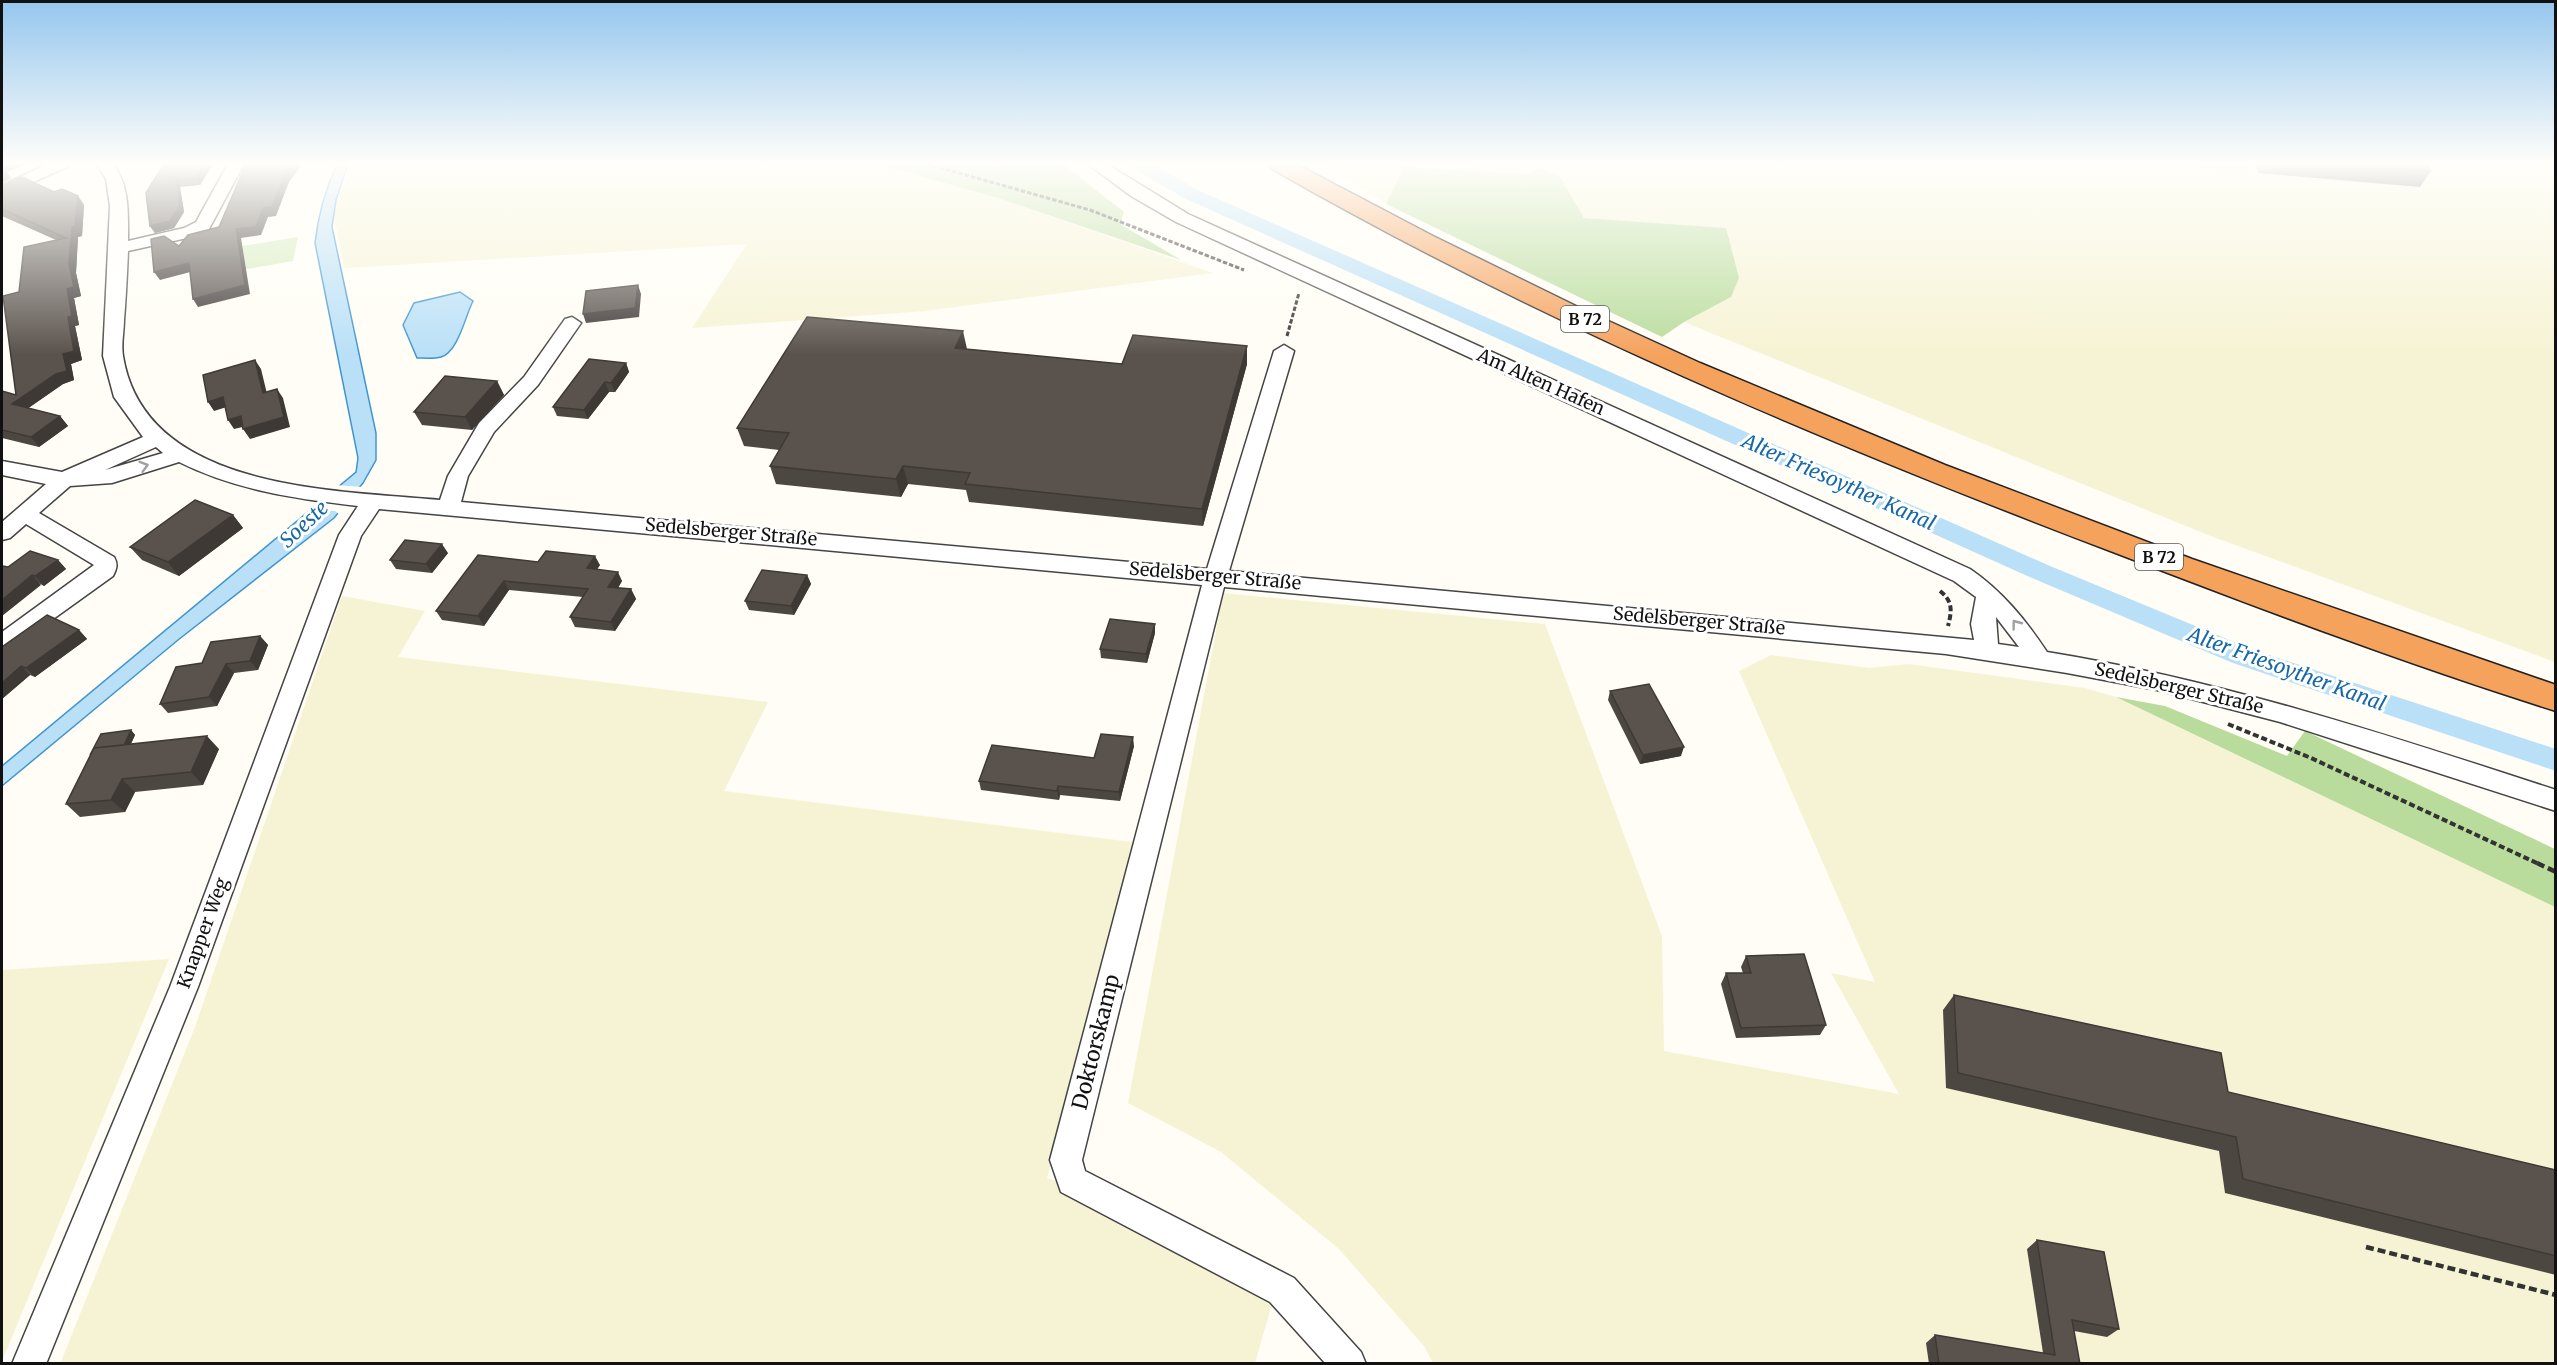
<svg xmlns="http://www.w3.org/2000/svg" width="2557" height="1365" font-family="Merriweather,serif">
	<rect width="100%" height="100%" fill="#fffdf5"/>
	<!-- farmland -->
	<path fill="#f6f3d4" d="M353,164H878L1001,199L1213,273L925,311L692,328L747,244L344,268L333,210Z
		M1324,164H2555V662L2208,535L1684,322L1731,297L1726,228L1584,218L1560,177L1539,168L1527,174L1404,167L1386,204Z
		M1223,593L1545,624L1662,936L1664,1051L1899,1094L1831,973L1875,982L1739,671L1771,655L1869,668L1909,664L2085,688L2116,697L2555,907V1363H1433L1424,1346L1339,1249L1221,1152L1128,1103Z
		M342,596L425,611L398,657L768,702L724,791L1140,843L1047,1178L1179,1224L1276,1290L1255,1363L60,1364L195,1027Z
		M169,959L2,1361V970Z"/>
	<!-- green -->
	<path fill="#d5ebbd" d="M298,237L293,261L212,275L218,250Z"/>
	<!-- forest -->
	<path fill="#b9dc9c" d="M878,164H980L997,168L1008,164H1063L1124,212L1120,224L1181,260L1001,199Z
		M1404,167L1527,174L1539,168L1560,177L1584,218L1726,228L1739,278L1731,297L1684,322L1662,337L1386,204Z
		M2116,697L2165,706L2287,756L2305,731L2555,849V907Z"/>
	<!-- pitch -->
	<path fill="#e6f2cf" d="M2158,164H2244L2248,171L2159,165Z"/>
	<!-- water -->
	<path fill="#b9e0f7" stroke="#3f96cf" stroke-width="1.5" d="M337,164H348L336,200L332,227L376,433V460L363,483L334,518L178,640L2,786V766L356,472L358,458L315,243C318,215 325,190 337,164Z
		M460,292L473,301C465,317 458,352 441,357C434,359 424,358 417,358L403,325L414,303Z"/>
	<!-- pier -->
	<path fill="#fffdf5" d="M335,485L363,487L340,515L335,511L308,508Z"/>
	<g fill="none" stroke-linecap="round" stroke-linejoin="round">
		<!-- canal -->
		<path fill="#b9e0f7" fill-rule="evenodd" d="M1130,164H1152L1200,191L2050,566L2251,649L2556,749V771L2233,663L2032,578L1186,199L1132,168Z"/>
		<defs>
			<path id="minor" d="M48,164H69L67,167L2,196V185Z
				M97,164H113C130,186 128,214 128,241L184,228L196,222L228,164H244L209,229L196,236L128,251C127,274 126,297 124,320C124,331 121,344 123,356C145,491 334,490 440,500L448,476L479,423L524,377L565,319L572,317L581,323L538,385L494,432L468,476L461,502L1207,569L1274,351L1284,345L1294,351L1229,571L1974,640L1971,624L1976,597L1954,581L1176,222L1131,196L1088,164H1107L1188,214L1970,569C2002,591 2025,619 2047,652C2221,680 2388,735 2556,790V811L2280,722L2157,690L2067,673L1946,654L1224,587L1082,1160L1085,1171L1294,1278L1361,1352L1366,1364H1326L1270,1302L1061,1192L1050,1160L1202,585L379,509L361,536L198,987L46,1364H12L170,987L339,535L358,506C296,499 235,490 179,462L112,483L70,486L39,513L114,557C118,564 117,568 113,576L10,650L2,652V632L94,565L26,524L10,538L2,540V522L46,484L2,475V461L62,472L143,437L114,397L103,356L110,206L106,179ZM156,447L163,453L105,470ZM1996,617L2019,647L1998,644Z"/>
			<path id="highway" d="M1269,164H1296L1433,236L1580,308L1700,363L1945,465L2192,559L2556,685V711C2406,664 2259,608 2113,552C1826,443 1539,322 1272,169Z"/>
		</defs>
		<!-- minor casing -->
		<use href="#minor" stroke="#444" stroke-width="3"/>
		<!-- highway casing -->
		<use href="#highway" stroke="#222" stroke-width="3"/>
		<!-- path-far2 -->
		<path stroke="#333" stroke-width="3" stroke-dasharray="4.5 2" stroke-linecap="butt" d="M927,164L1090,210L1244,270
			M1287,336L1299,293"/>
		<!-- path-far1 -->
		<path stroke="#333" stroke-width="4" stroke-dasharray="6 3" stroke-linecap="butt" d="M1940,591C1953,601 1952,611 1948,626
			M2228,724L2311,758L2541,865"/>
		<!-- path -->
		<path stroke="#333" stroke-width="4.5" stroke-dasharray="8 4" stroke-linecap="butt" d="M2537,863L2556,872
			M2366,1247L2556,1295"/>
		<!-- minor -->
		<use href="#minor" fill="#fff" fill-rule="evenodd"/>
		<!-- highway -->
		<use href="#highway" fill="#f5a25d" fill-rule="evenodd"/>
	</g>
	<!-- wall -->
	<path fill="#4d4742" d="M213,164L200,185L180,187L184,212L174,228L155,233L150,226L146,193Z
		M2255,164H2427L2431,171L2420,187L2258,173Z
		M2,186L78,196L84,205L82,236L78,237L76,273L81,296L74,298L79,325L75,326L82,360L71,364L74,380L63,384L28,408L60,416L68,426L39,447L2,438V391L16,395L19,292L56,240L2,216Z
		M967,349L1122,364H1247L1203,526L969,502L966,490L908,484L901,497L776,484L770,466L779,450L744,446L737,428Z
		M626,363L629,372L615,392H609L588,419L557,416L553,407Z
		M497,381L504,395L472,430L422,425L414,412Z
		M233,515L243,528L179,576L142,560L130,547Z
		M448,553L432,573L396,569L390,560Z
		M58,560L66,569L44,586L8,567Z
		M538,562L600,565L597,569L622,581L618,588L631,589L636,599L615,631L575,627L570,617L583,597L509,590L484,626L442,620L436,611Z
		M807,575L811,584L794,615L749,610L745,601Z
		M1155,624V633L1147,663L1101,658L1100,649Z
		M79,630L87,639L35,677L30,675L2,699V647Z
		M260,636L268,645L258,670L234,673L217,706L168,713L160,704L202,663Z
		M1610,691L1681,756L1640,764L1608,700Z
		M131,730L135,735L131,744L219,749L203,785L135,792L125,812L80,817L66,804L91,755Z
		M1134,746L1120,801L1060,795L1059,800L981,790L979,781L1094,758Z
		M1746,956L1826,1025L1820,1035L1736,1038L1721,984L1726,973H1743L1741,967Z
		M1954,995L2228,1092L2556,1170V1275L2225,1193L2219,1151L1946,1088L1943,1010Z
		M2037,1240L2119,1329L2107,1337L2074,1331L2080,1364H1929L1926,1343L1935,1335L2043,1353L2027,1249Z"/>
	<!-- shaded-wall -->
	<path fill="#3f3936" d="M2,164H27L7,172L11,178L2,183Z
		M205,164H213L200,185L196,179Z
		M292,164H302L289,182L276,216L268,217L261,235L241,238L250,294L198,307L193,299L236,229L263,208L285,173Z
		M176,180L180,187L184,212L174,228L155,233L150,226Z
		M78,196L84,205L82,236L78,237L76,273L81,296L74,298L79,325L75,326L82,360L71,364L74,380L63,384L20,414L12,404L63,354L68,317L67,289L72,227Z
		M189,263L194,271L160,280L154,272Z
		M638,285L641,294L639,317L586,323L583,314Z
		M963,331L967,349L955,348Z
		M1247,346V364L1203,526L1202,509Z
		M255,360L261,369L269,402L263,393Z
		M626,363L629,372L615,392L611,383Z
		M497,381L504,395L472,430L465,417Z
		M605,382L609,392L588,419L584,410Z
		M277,389L283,398L290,427L250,439L243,429Z
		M223,397L230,406L214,411L208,402Z
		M60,416L68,426L39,447L31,437Z
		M241,416L247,426L234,429L228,420Z
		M903,466L908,484L901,497L896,479Z
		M233,515L243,528L179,576L168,562Z
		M442,544L448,553L432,573L426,564Z
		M595,556L600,565L592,577L587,568Z
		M58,560L66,569L44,586L35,576Z
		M618,572L622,581L613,596L608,587Z
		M32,575L41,585L2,616V600Z
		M807,575L811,584L794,615L791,606Z
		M504,581L509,590L484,626L478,616Z
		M631,589L636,599L615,631L611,622Z
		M1155,624V633L1147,663L1146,654Z
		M79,630L87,639L35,677L26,668Z
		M260,636L268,645L258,670L250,661Z
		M226,664L234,673L217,706L209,697Z
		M21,666L30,675L2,699V683Z
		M131,730L135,735L125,756L121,752Z
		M207,736L219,749L203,785L191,772Z
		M1133,737L1134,746L1120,801L1119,792Z
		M1684,747L1681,756L1640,764L1643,755Z
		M122,779L135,792L125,812L111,800Z
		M1058,786L1060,795L1059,800L1057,791Z"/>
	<!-- building -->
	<path fill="#5a524d" stroke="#3f3936" stroke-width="1.5" d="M164,164H205L196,179L176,180L180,205L170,221L150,226L146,193Z
		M246,164H292L285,173L272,207L263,208L256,227L236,229L245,285L193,299L189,263L154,272L151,239L164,236L179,246L188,235L219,227Z
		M2351,164H2427L2431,171Z
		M22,177L54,192L62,189L78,196L75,226L72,227L69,264L74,287L67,289L72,316L68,317L74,351L63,354L67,371L56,374L12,404L60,416L31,437L2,430V391L16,395L3,296L19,292L24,247L66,238L2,209V186Z
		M638,285L635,308L583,314L586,291Z
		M807,317L963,331L955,348L1122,364L1133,335L1247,346L1202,509L965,484L970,473L903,466L896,479L770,466L789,433L737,428Z
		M589,359L626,363L611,383L605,382L584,410L553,407Z
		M255,360L263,393L277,389L284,417L243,429L241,416L228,420L223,397L208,402L203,375Z
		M445,376L497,381L465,417L414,412Z
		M195,500L233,515L168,562L130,547Z
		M405,540L442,544L426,564L390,560Z
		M30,551L58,560L35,576L32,575L2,600V567L3,566L8,567Z
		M546,551L595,556L587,568L618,572L608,587L631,589L611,622L570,617L588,589L504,581L478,616L436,611L478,555L538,562Z
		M762,570L807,575L791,606L745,601Z
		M47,615L79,630L26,668L21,666L2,683V647Z
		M1110,619L1155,624L1146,654L1100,649Z
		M260,636L250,661L226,664L209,697L160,704L176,667L202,663L211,642Z
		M1649,684L1684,747L1643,755L1610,691Z
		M131,730L124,745L94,748L90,755L101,734Z
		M1101,734L1133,737L1119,792L1058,786L1057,791L979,781L992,745L1094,758Z
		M207,736L191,772L122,779L111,800L66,804L94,748Z
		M1804,954L1826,1025L1741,1028L1726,973H1751L1746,956Z
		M1954,995L2221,1053L2228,1092L2556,1170V1256L2243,1179L2236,1137L1958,1073Z
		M2037,1240L2104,1252L2119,1329L2072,1320L2080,1364H1939L1935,1335L2055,1355Z"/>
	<!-- one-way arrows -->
	<defs><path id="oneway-chevron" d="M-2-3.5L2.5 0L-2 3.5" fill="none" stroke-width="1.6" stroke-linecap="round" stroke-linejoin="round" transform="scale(1.5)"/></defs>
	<g stroke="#a0a0a0">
		<use href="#oneway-chevron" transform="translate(144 466) rotate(-16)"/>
		<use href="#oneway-chevron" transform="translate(2016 624) rotate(-127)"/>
	</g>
	<!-- sky -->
	<linearGradient id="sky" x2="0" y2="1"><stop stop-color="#95c6ee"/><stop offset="0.46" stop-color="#fffefa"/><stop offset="1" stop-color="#fffefa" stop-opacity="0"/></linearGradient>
	<rect width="2557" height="355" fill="url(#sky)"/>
	<g text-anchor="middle" stroke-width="6" stroke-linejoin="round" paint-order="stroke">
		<!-- shield labels -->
		<g fill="#fff" stroke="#585858" stroke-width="1.5">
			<rect x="1561" y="306" width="48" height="26" rx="4.5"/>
			<rect x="2135" y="544" width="48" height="26" rx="4.5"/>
		</g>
		<g font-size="16" font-weight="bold" fill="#111">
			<text x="1585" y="325">B 72</text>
			<text x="2159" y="563">B 72</text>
		</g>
		<!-- street labels -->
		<g font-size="18" fill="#111" stroke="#fff">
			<text transform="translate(1541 382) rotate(24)" y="6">Am Alten Hafen</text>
			<text transform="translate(731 532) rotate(5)" y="6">Sedelsberger Straße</text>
			<text transform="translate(1215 576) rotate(5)" y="6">Sedelsberger Straße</text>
			<text transform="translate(1699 621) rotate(5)" y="6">Sedelsberger Straße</text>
			<text transform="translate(2179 688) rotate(13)" y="6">Sedelsberger Straße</text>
			<text transform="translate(203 933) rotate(-70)" y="6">Knapper Weg</text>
		</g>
		<!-- water labels -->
		<g font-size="20" font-style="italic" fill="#1768a6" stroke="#fff">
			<text transform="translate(1839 482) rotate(24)" y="7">Alter Friesoyther Kanal</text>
			<text transform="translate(304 524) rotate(-43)" y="7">Soeste</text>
			<text transform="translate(2287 669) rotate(20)" y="7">Alter Friesoyther Kanal</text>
		</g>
		<!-- near-street labels -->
		<g font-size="21" fill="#111" stroke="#fff">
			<text transform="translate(1096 1042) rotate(-76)" y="7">Doktorskamp</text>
		</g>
	</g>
	<!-- border -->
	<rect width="2557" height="1365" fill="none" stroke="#111111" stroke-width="6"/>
</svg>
